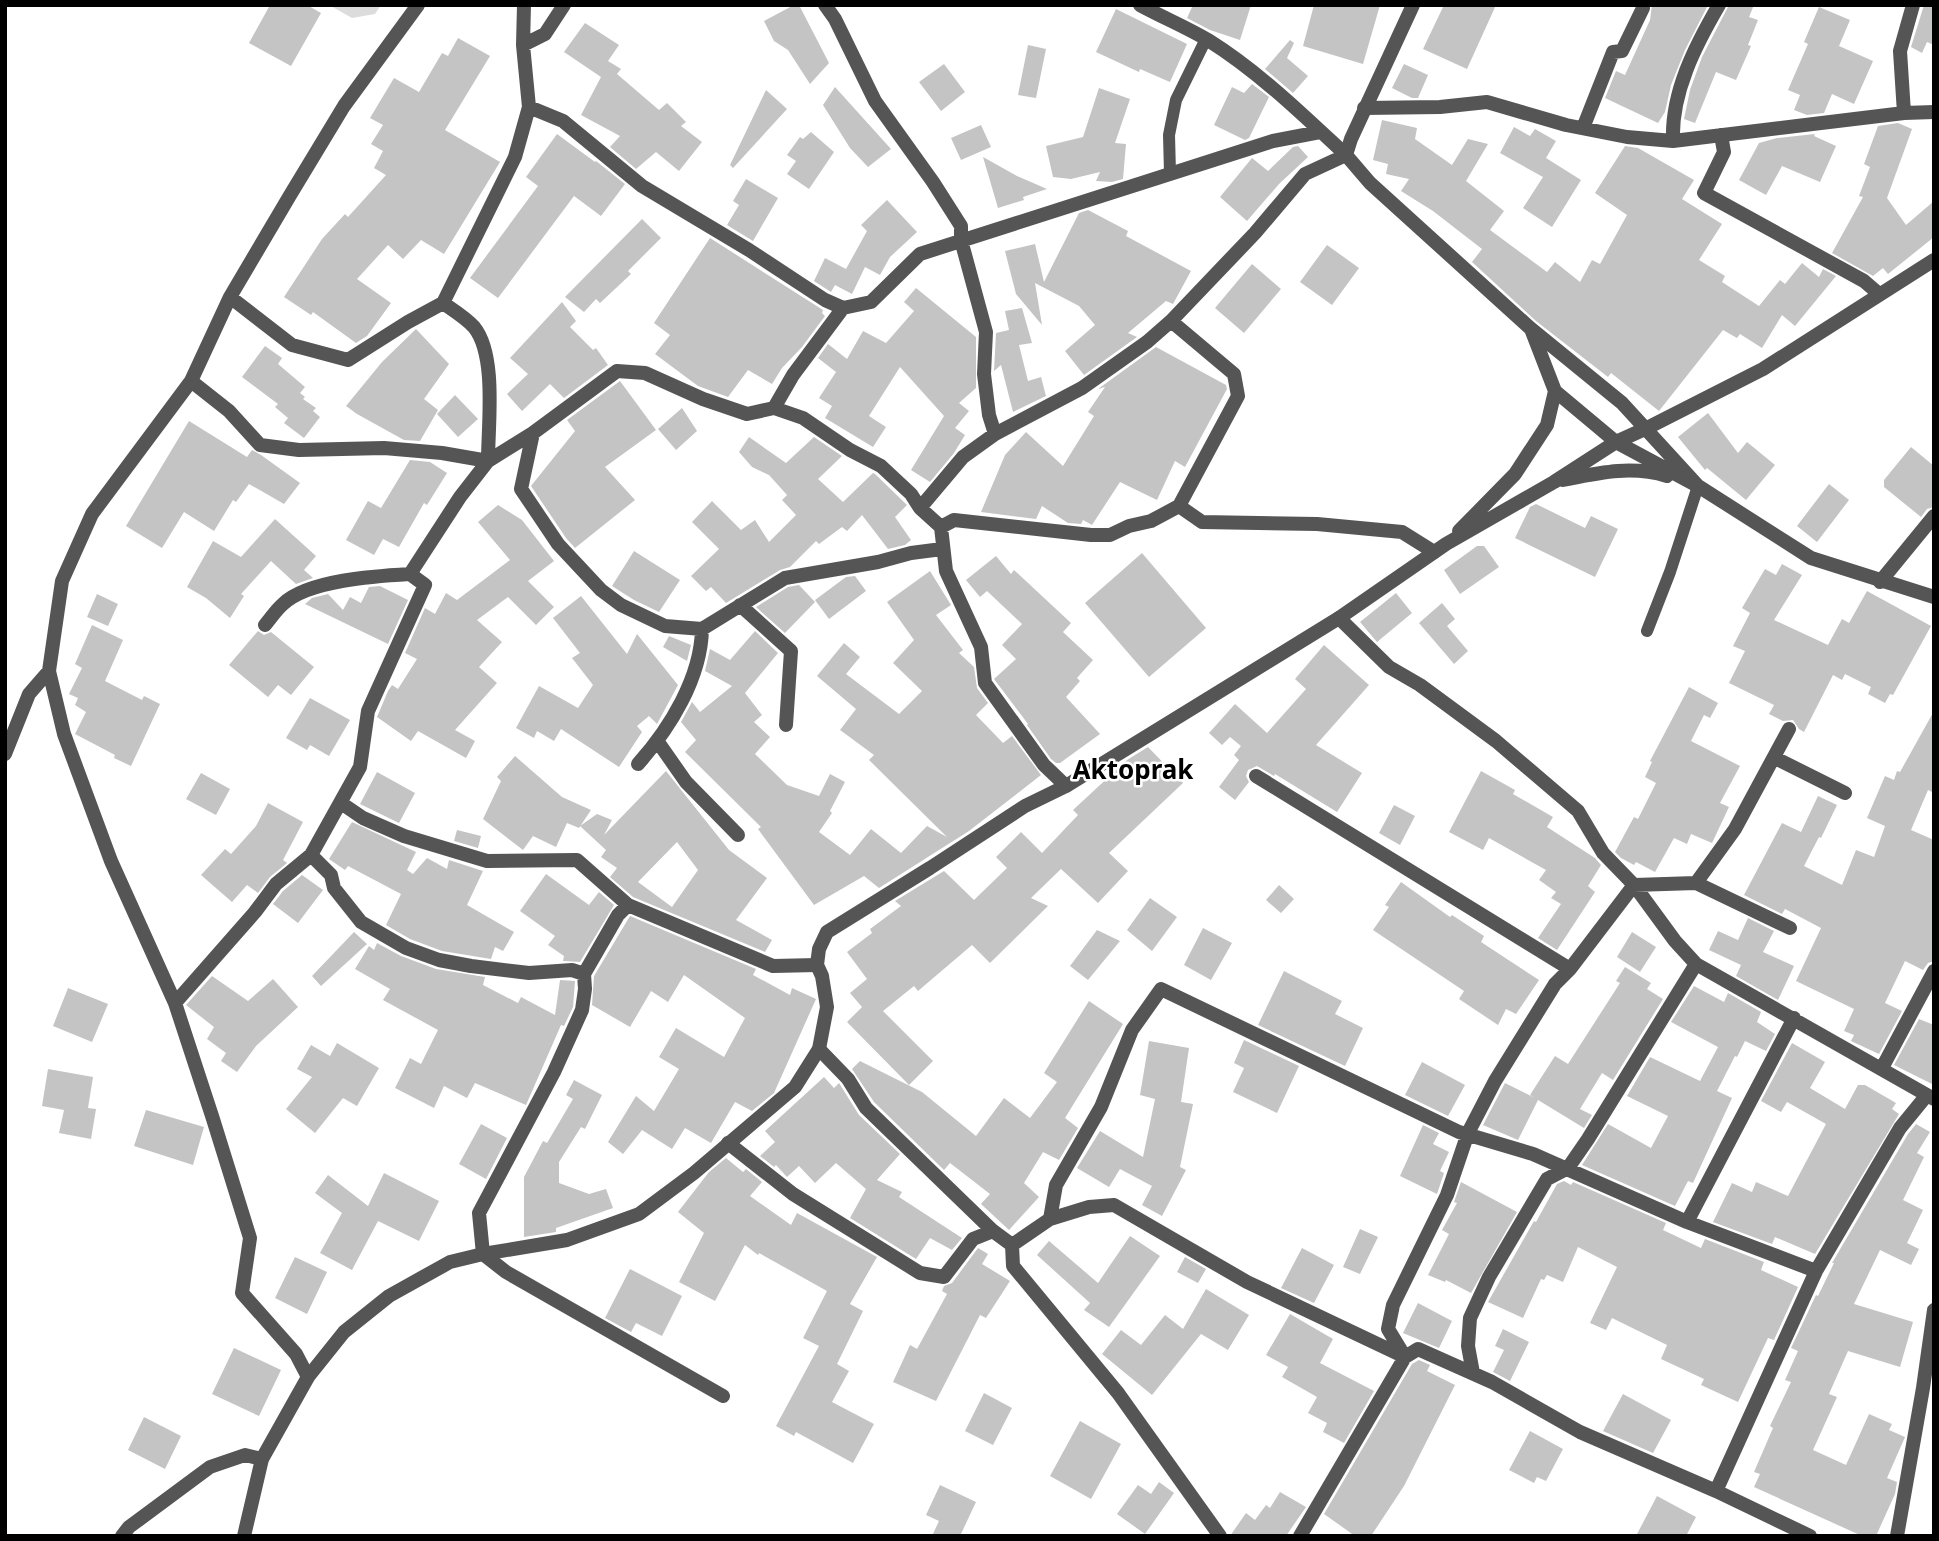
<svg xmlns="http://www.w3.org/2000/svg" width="1939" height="1541" font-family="'Noto Sans',sans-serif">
	<rect width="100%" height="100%" fill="#fff"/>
	<!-- green -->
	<path fill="#dcdcdc" d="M329,5H381L375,14L352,18Z"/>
	<!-- building -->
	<path fill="#c4c4c4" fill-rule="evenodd" d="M270,5H307L321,13L291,66L249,43Z
		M794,5H799L829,63L810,84L788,50L774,41L764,21Z
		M1193,5H1251L1240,40L1210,30L1187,18Z
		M1314,5H1380L1363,64L1303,46Z
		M1444,5H1496L1467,69L1423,49Z
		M1652,5H1708L1685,50L1671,85L1665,112L1658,123L1605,98L1616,71L1625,75L1650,20Z
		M1729,5H1754L1749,17L1758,20L1748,45L1751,46L1736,80L1716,72L1695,123L1684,119L1690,90L1702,57Z
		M1924,5H1934V45L1927,42L1922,53L1911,47Z
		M1819,7L1850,20L1839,46L1873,61L1854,104L1832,94L1824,113L1807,115L1794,110L1800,95L1788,90L1808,44L1804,42Z
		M1116,9L1187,44L1170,82L1140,69L1139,72L1096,52Z
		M585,23L619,45L608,61L621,69L617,74L659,110L667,103L686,122L681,126L702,142L679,171L656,152L636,169L610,147L620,136L581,115L601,77L564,52Z
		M458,38L490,56L445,130L500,162L444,254L421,240L403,259L388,245L357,279L391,303L367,336L356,343L313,312L311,315L284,297L322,239L345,214L348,217L386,175L374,168L383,151L371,144L383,125L370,118L394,78L419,92L442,53L448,56Z
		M1290,40L1294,43L1287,58L1308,76L1293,93L1265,69Z
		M1028,45L1046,49L1036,98L1018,95Z
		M944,64L965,92L941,111L919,82Z
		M1404,64L1428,75L1418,98H1412L1392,88Z
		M1252,84L1269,97L1249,138L1245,140L1214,125L1232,87L1244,93Z
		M835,87L891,149L868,167L850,148L823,105Z
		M1099,88L1130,99L1115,143L1126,144L1123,179L1112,182L1096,181L1100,172L1071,179L1053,177L1046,146L1083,137Z
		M766,90L787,109L733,168L730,165Z
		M1382,120L1417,128L1415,139L1452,165L1468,139L1488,144L1466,181L1504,211L1490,230L1547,272L1555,262L1580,282L1592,260L1600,264L1627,215L1595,193L1625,146L1638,148L1694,180L1682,199L1722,224L1699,260L1725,276L1722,282L1759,306L1780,280L1785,284L1802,263L1819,277L1823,269L1836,276L1795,326L1782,315L1762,348L1740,334L1737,338L1723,330L1659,411L1611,373L1608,377L1536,321L1472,262L1482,249L1433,211L1401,191L1409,179L1386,174L1388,164L1373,160Z
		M1898,123L1912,129L1887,198L1906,225L1934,201V237L1888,274L1883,268L1873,276L1832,253L1863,197L1859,196L1870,167L1864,164L1878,126Z
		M981,125L991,147L961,160L951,138Z
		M1514,127L1530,136L1535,129L1556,141L1546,158L1581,180L1552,227L1523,208L1543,177L1500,153Z
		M811,132L834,152L809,189L787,174L796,161L787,155L800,137L803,139Z
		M557,134L595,162L596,161L625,184L601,216L574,196L498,298L470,278L538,186L526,177Z
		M1815,134L1814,136L1836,146L1820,182L1782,166L1766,195L1739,180L1759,143L1777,138Z
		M1298,146L1308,157L1279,184L1247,221L1220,197L1252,158L1268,171L1293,147Z
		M983,157L1017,176L1047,189L1023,197L1024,200L998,208Z
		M746,179L778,198L753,241L727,225L739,205L733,201Z
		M887,200L917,232L890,257L880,275L865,267L852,294L835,285L831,292L814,281L825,258L846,269L867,231L861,225Z
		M1088,210L1128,231L1126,236L1191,271L1173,304L1166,301L1128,333L1137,337L1084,375L1065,351L1095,325L1079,306L1035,283L1042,325L1016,294L1005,251L1035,244L1044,282L1079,213Z
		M642,219L661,238L628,271L631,274L600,303L596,299L584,312L565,297Z
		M710,238L823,310L822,313L825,316L802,347L782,368L772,384L748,370L728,397L698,386L655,354L670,335L654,323Z
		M1327,245L1359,268L1332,305L1300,282Z
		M1252,264L1281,289L1244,333L1215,308Z
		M916,288L976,337V388L959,403L969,411L955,428L965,435L954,453L930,482L911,470L944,416L900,367L869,416L886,427L873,447L825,418L832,406L819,398L836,372L818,358L828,344L847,359L863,331L886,343L914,311L904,302Z
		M562,302L576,321L570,327L593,350L596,348L608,365L564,398L550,384L522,411L507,394L528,374L510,358Z
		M1022,308L1032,343L1019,345L1028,381L1041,377L1046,396L1013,412L1001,365L994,371L996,333L1009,330L1005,311Z
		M416,329L449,364L424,399L438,410L420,441L404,440L357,414L346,406L382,362Z
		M265,346L282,358L278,364L305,387L300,393L305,397L303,399L316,408L313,411L320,417L304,438L284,423L288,418L275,407L278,404L242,377Z
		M1156,347L1226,385L1227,389L1185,467L1175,461L1157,500L1120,482L1092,525L1083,520L1081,524L1068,523L1042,506L1036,519L981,512L1005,455L1026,432L1063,466L1094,416L1088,412L1105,387L1098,389Z
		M620,381L656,430L605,467L635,500L575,548L566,538L531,486L575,431L567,420Z
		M455,395L478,419L458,437L437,414Z
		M682,408L697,431L676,450L658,429Z
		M1708,413L1738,453L1747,442L1775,465L1746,500L1707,468L1705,470L1678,437Z
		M189,421L247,457L252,450L261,455L300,483L284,504L249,484L236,502L233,500L214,531L184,512L162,548L126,526Z
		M749,437L786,463L814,437L842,456L818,479L843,502L873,473L875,474L907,505L895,517L911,540L905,545L888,549L862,515L847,531L842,527L819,544L816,541L790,567L780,570L726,603L711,587L706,591L691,576L719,549L692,522L712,501L741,530L755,520L769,542L796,515L782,500L787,495L769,475L752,467L739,452Z
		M1911,447L1934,466V507L1927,509L1921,517L1884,487V480Z
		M410,460L430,462L447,473L427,505L424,503L399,547L383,539L374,555L346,540L368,501L381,508Z
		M1829,484L1849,500L1817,542L1797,526Z
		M1536,504L1585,528L1591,516L1618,529L1595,577L1515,538L1530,507Z
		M498,505L522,520L554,561L528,581L554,607L536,625L508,597L477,620L502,642L479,667L497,683L455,730L475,741L466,758L418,731L411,741L377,717L388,691L392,685L398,689L417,659L405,653L425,608L435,614L446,593L457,600L510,560L478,522Z
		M275,519L316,556L304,570L313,578L296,584L271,561L241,594L244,596L230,618L206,598L187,587L213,541L241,557Z
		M1477,546H1484L1499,567L1460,594L1444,570Z
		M634,551L680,580L659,612L634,600L612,586Z
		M1142,553L1206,628L1149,677L1085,603Z
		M996,556L1011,574L1014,570L1071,623L1063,632L1093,660L1077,678L1080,681L1066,697L1100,734L1060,763H1056L1051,759L1027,725L1028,724L994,679L1016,659L1002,645L1022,624L987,591L980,597L966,580Z
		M1782,564L1802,575L1774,620L1828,645L1842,619L1849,623L1867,591L1931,626L1893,695L1890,694L1885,703L1868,694L1871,687L1845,674L1842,680L1833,675L1804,732L1799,729L1793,720L1783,721L1769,714L1774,705L1729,683L1745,651L1733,646L1750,613L1742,608L1765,569L1776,575Z
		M930,571L951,605L936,615L963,650L959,653L974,667L977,688L988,703L976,715L1003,743L1012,736L1041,775L969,831L879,888L864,876L814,905L758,829L761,827L685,752L696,740L681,722L692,702L700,712L732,686L705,671L710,649L730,660L755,631L778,653L745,693L762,715L754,722L770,737L755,754L787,785L819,796L830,774L845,782L830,811L832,813L819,832L850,855L871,829L901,853L927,826L947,837L869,760L874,755L840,730L856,709L817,676L844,643L860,657L846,674L899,714L922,691L893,663L914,640L887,602Z
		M855,576L866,591L829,619L815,600L846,577Z
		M799,585L815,602L785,633L756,607L788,587Z
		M380,586L408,600L388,644L305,604L312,598L328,594L343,610L350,597L361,603L369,587Z
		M1396,593L1412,613L1377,642L1360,622Z
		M97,594L118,604L108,626L87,617Z
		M581,596L627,654L637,634L678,685L657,724L649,716L637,726L642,732L619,767L561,729L554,741L537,731L534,738L516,728L539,686L578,708L593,685L572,658L580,653L553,618Z
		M1442,603L1455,619L1447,626L1468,651L1454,664L1419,623Z
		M92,625L123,640L105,681L142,700L144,696L160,704L131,766L114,758L115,755L75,734L86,712L75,705L78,698L69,694L82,668L75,664Z
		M258,631L264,635L271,632L314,667L291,695L278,685L268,697L229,665Z
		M669,636L691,645L687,661L663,647Z
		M1324,645L1369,685L1316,745L1362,773L1337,812L1275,774L1274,776L1257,766L1248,770L1246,776L1249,782L1235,800L1219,787L1239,760L1234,755L1241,746L1230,737L1222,745L1209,733L1235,704L1267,733L1306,689L1295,679Z
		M1689,687L1718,703L1710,718L1704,715L1691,741L1740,766L1720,803L1729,807L1712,843L1691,834L1687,844L1674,838L1655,872L1636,862L1634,865L1621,858L1615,852L1634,817L1638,819L1656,783L1645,777L1652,762L1650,761Z
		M310,698L350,720L329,756L310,745L307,750L286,738Z
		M1934,711V793L1928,790L1911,830L1934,840V961L1928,963L1923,970L1905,961L1885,1003L1902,1011L1879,1054L1851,1041L1854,1035L1844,1031L1854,1009L1796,981L1821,928L1785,909L1782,914L1744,895L1782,823L1801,832L1818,796L1837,805L1821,838L1819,837L1804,866L1842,885L1856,850L1874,857L1885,826L1867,818L1885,776L1894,780L1897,771L1900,772Z
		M1148,747L1183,783L1109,853L1128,871L1098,903L1061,869L1031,898L1048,906L990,963L972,945L918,991L914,986L883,1011L933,1061L909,1085L847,1022L862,1007L850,993L867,979L847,952L872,933L870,929L901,906L895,901L944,871L974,900L1007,868L996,857L1021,832L1042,853L1078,815L1073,810L1127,760Z
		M515,756L562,797L591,810L579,828L567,823L556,847L533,836L523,850L483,819L501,781L497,777Z
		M666,771L729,850L767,878L736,920L772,940L765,952L633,897L610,877L617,868L601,857L606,850L580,826L597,814L612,820L604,835ZM677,842L698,870L672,907L638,882Z
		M1481,771L1515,790L1513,794L1553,817L1547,827L1595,858L1601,865L1588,886L1595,892L1557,950L1538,938L1561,904L1551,898L1556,892L1539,880L1546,870L1489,838L1483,850L1449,832Z
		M377,772L415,793L399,823L360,804Z
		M201,773L230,789L216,815L186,799Z
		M268,803L303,822L283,860L287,863L270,877L258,893L247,885L232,902L201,875L225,849L231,854L256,826Z
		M1394,805L1415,816L1400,845L1379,833Z
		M352,822L416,852L407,870L413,874L427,858L447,869L449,860L483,871L467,905L514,932L503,951L495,947L491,959L442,951L410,939L386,925L401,894L348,866L345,870L329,859Z
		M457,830L481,836L478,848L454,841Z
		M546,874L589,905L599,892L614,905L580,962L563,961L564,956L548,945L555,936L520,911Z
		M302,875L323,890L298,923L273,904L283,891Z
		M1401,882L1450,917L1452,915L1484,936L1481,942L1539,980L1516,1014L1506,1009L1498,1025L1459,999L1464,991L1373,930L1389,907L1385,905Z
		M1279,885L1294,899L1281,913L1266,900Z
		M1150,898L1177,917L1152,951L1127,930Z
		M630,916L756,969L753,975L790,995L792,988L816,999L774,1093L752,1111L735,1102L711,1143L685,1128L672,1149L642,1130L623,1154L608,1142L636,1096L654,1111L679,1069L659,1057L676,1028L724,1057L745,1018L684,975L668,1002L651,991L630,1027L592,1005L594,976Z
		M1748,918L1774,931L1763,952L1794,966L1778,1000L1736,976L1741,965L1709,950L1718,931L1738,940Z
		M1203,928L1232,943L1211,980L1184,965Z
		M1097,930L1120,941L1088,980L1070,966Z
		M354,932L367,944L321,986L312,976Z
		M1632,932L1656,947L1640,972L1617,957Z
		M377,943L401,956L436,969L485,977L483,985L518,1003L521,997L555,1015L560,980L575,981L573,1007L564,1026L561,1025L526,1105L475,1083L467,1098L444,1086L434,1108L395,1088L410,1058L421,1064L438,1030L383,1000L390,989L355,969L369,946L374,950Z
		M1625,967L1651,983L1647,989L1663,999L1613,1080L1602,1073L1580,1109L1592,1115L1584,1128L1538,1100L1518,1140L1483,1125L1505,1083L1535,1098L1530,1095L1555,1056L1568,1064L1620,983L1616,981Z
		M1284,971L1342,1001L1335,1014L1363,1028L1345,1066L1258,1025Z
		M212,976L248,1001L273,979L298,1007L256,1046L237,1072L221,1061L226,1053L207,1039L214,1027L186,1005Z
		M1694,986L1724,1002L1728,993L1761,1012L1757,1022L1775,1034L1766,1051L1745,1041L1737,1057L1735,1056L1717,1091L1732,1098L1693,1183L1688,1181L1675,1206L1582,1165L1608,1124L1651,1148L1668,1116L1627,1096L1650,1057L1700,1081L1718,1047L1671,1022Z
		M68,988L108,1004L92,1042L53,1026Z
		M1089,1001L1123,1024L1065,1118L1078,1128L1059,1160L1043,1152L1024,1183L1039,1197L1009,1230L981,1204L990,1194L950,1163L944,1170L874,1102L852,1069L860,1061L922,1092L976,1136L1004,1098L1030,1118L1057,1082L1044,1073Z
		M1919,1019L1934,1025V1085L1894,1065Z
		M1244,1040L1299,1066L1277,1113L1233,1092L1244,1068L1234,1063Z
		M1149,1041L1189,1048L1181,1102L1193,1104L1180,1167L1186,1170L1162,1216L1142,1205L1152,1186L1120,1169L1109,1187L1077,1168L1100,1131L1143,1157L1155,1099L1140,1095Z
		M337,1043L379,1068L357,1106L343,1098L315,1133L286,1109L312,1077L297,1069L311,1045L330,1056Z
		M1792,1043L1825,1062L1810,1088L1845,1109L1858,1085H1865L1896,1103L1892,1109L1899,1114L1815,1254L1775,1237L1772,1244L1713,1222L1732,1183L1752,1192L1756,1182L1788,1196L1826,1124L1787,1102L1781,1112L1761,1101Z
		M1422,1062L1465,1085L1448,1116L1405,1095Z
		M48,1069L93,1077L88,1108L96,1109L91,1139L59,1133L64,1110L42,1106Z
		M824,1077L834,1088L839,1083L859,1115L900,1154L877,1180L902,1192L899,1197L962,1238L952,1250L930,1238L916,1259L850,1218L866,1189L836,1163L815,1183L799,1166L787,1177L776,1165L774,1167L760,1156L775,1142L765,1131Z
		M574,1080L602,1095L585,1129L581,1127L559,1162V1183L589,1194L606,1189L613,1208L556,1228V1232L524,1237V1177L543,1141L547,1143L573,1099L566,1095Z
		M146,1110L204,1127L193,1165L134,1146Z
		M481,1124L507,1138L486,1179L459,1164Z
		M1916,1124L1930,1132L1917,1153L1924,1157L1903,1200L1923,1210L1907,1243L1919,1249L1911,1265L1880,1250L1854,1304L1913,1322L1900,1367L1848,1351L1829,1394L1837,1397L1813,1450L1846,1465L1869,1414L1892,1424L1889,1430L1905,1437L1887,1478L1897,1482L1895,1494L1876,1536H1862L1754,1487L1760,1474L1754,1472L1773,1428L1770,1426L1791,1382L1785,1380L1798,1351L1791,1348L1816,1295L1818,1296L1834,1263H1832L1908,1134Z
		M1423,1125L1439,1133L1433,1144L1449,1152L1440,1171L1444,1173L1437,1194L1400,1176Z
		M726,1158L743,1172L746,1169L762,1182L750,1196L791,1225L797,1213L877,1257L850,1304L863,1311L837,1364L849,1371L832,1402L874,1424L853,1463L796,1432L794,1436L776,1426L819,1346L803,1338L827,1291L759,1253L758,1255L745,1245L715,1301L679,1282L704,1233L678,1212L709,1172Z
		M384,1173L439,1201L419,1241L378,1221L352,1270L320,1253L342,1213L315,1193L328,1175L368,1206Z
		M1564,1181L1571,1185L1573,1182L1666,1223L1663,1230L1701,1248L1705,1239L1764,1262L1761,1270L1798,1287L1774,1340L1768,1338L1738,1402L1701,1385L1704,1379L1661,1359L1667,1345L1612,1318L1606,1330L1590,1323L1617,1267L1578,1247L1563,1282L1547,1275L1544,1280L1541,1279L1523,1318L1488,1302L1534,1221L1536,1222L1557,1184Z
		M1461,1182L1517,1212L1471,1293L1446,1280L1445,1282L1428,1275L1449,1234L1442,1230L1457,1203L1454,1202Z
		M1360,1229L1378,1237L1360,1274L1343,1267Z
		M1130,1236L1160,1256L1109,1327L1084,1310L1090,1303L1037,1255L1049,1241L1098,1283Z
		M978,1248L988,1254L982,1264L1010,1281L986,1318L980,1315L936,1401L893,1382L910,1345L917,1349L947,1294L942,1291L944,1286L952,1283Z
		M1302,1248L1334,1265L1314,1303L1281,1288Z
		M295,1257L327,1272L307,1314L275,1298Z
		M1185,1257L1206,1269L1198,1283L1177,1272Z
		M630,1269L682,1296L662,1336L636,1323L631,1332L605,1318Z
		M1206,1289L1249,1315L1228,1350L1201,1334L1152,1395L1102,1354L1121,1330L1141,1345L1165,1315L1183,1329Z
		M1418,1303L1452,1321L1439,1348L1403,1333Z
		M1290,1314L1333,1339L1320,1363L1374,1391L1344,1443L1323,1432L1327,1423L1308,1413L1317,1397L1282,1377L1288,1367L1266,1355Z
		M1503,1329L1529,1342L1510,1381L1493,1372L1504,1350L1495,1346Z
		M234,1348L281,1370L259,1416L212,1394Z
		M1419,1360L1430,1365L1427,1371L1455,1385L1404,1486L1371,1536H1355L1324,1514L1412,1364Z
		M984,1393L1012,1408L993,1445L965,1431Z
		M1623,1394L1671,1420L1653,1453L1603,1431Z
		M144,1417L181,1436L165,1469L128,1450Z
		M1080,1421L1121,1444L1091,1499L1050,1476Z
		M1530,1431L1563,1449L1546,1481L1537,1477L1534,1483L1509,1470Z
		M1159,1482L1174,1493L1145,1534L1117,1514L1138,1485L1151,1494Z
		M940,1485L976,1502L960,1536H932L939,1521L926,1515Z
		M1280,1492L1306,1507L1286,1536H1230L1246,1513L1255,1520L1266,1505L1270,1508Z
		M1657,1496L1696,1517L1686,1536H1636Z"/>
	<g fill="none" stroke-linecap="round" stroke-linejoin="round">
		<!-- service -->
		<path stroke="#555" stroke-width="12" d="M1170,173L1169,135L1176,100L1206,39
			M1647,631L1670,572L1698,486"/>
		<!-- minor -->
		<path stroke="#555" stroke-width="14" d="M825,5L835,19L875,101L933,182L961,226V240L986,332L984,374L989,415L995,434
			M523,45L545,34L564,5
			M529,107L563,121L642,186L749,250L825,300L843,308L871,302L920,254L1273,141L1320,132
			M1364,108L1440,107L1487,102L1566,125L1627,137L1673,141L1904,113L1934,112
			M1904,113L1900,51L1913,5
			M1583,128L1613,52L1622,51L1643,8
			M1721,135L1724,152L1704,193L1864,281L1879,294
			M1673,141C1671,93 1695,46 1719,5
			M230,297L292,345L348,360L408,322L443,303
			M191,381L229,411L260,445L299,450L384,448L442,453L488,461C488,425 497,355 474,327C466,318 453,310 443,303L515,157L529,107L523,45L524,5
			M774,408L793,375L843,308
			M533,433L521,489L558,544L601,590L621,605L665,626L702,629L785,578L878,562L911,553L942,549
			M1179,506L1202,522L1317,524L1402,532L1434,552
			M941,527L954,520L1091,535H1110L1129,526L1151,521L1179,506L1238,396L1234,374L1171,321
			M1880,582L1934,516
			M740,605L791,651L786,725
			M1339,618L1389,667L1420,685L1496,741L1578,811L1603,853L1634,885L1675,941L1696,964L1934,1099
			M265,625C271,618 276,610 283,604C308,580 376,576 410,574
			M658,742L686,782L738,835
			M5,754L29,694L49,671
			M1775,758L1845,793
			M638,764C670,728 701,678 702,629
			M1256,776L1570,969
			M1066,786L1044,765L985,683L981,647L946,571L941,527L920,508L963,457L995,434L1082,388L1147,342L1171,321L1255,233L1305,174L1346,155C1302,114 1259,72 1208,40C1186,27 1162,17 1140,5
			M311,855L331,875L334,888L361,922L406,948L439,960L471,966L529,973L572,970L584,974L618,915L628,905L577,860L487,861L404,836L363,818L341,803
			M1696,883L1790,928
			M628,905L773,966L817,965
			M584,974L585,989L582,1010L554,1072L479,1213L483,1254L506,1272L723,1396
			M175,1003L255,912L276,884L311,855L360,767L368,711L425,585L410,574L460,497L488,461L533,433L617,371L645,373L703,399L747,414L774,408L803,418L850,450L881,466L911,494L920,508
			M819,1049L848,1079L866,1108L993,1231L1012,1245L1013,1266L1118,1393L1220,1536
			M1882,1068L1934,971
			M728,1143L793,1194L920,1273L944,1277L973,1239L993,1231
			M1050,1219L1056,1185L1101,1107L1132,1030L1161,989L1459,1132L1533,1154L1687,1222L1816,1271
			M1687,1222L1794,1018
			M1012,1245L1050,1219L1089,1207L1114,1205L1247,1282L1405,1357L1418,1349L1492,1382L1580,1432L1716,1491L1810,1536
			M1473,1373L1468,1346L1470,1318L1489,1277L1547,1179L1568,1168L1588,1139L1696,964
			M308,1377L296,1354L242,1293L250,1238L213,1119L175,1003L111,861L64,734L49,671L62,581L92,514L191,381L230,297L289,197L344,106L418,5
			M1716,1491L1816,1271L1900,1128L1927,1095
			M122,1536L129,1527L210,1467L245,1455L262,1459
			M1300,1536L1405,1357L1388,1329L1393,1305L1447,1195L1468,1133L1495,1081L1555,984L1570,969L1634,885L1696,883L1735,829L1789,729
			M1897,1536L1923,1388L1934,1310"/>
		<!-- tertiary -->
		<path stroke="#555" stroke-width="14" d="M1413,5L1351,139L1346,155L1370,183L1530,328L1622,403L1698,486
			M1531,329L1555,391L1616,442L1698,486L1811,558L1934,597
			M1563,480C1598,473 1631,465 1667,476
			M1459,531L1515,474L1547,425L1555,391
			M244,1536L262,1459L308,1377L344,1332L389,1296L450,1262L483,1254L567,1240L639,1214L694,1173L795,1087L819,1049L827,1007L822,976L817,965L819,949L827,932L930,868L1025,806L1066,786L1339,618L1446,544L1554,482L1616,442L1647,428L1763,369L1934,260"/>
	</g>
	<g text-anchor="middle" stroke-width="5" stroke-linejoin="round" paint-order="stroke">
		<!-- quarter labels -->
		<g font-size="26" font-weight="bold" fill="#000" stroke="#fff">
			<text x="1133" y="779">Aktoprak</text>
		</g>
	</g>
	<!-- border -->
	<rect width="1939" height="1541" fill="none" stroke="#000000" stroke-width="14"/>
</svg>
